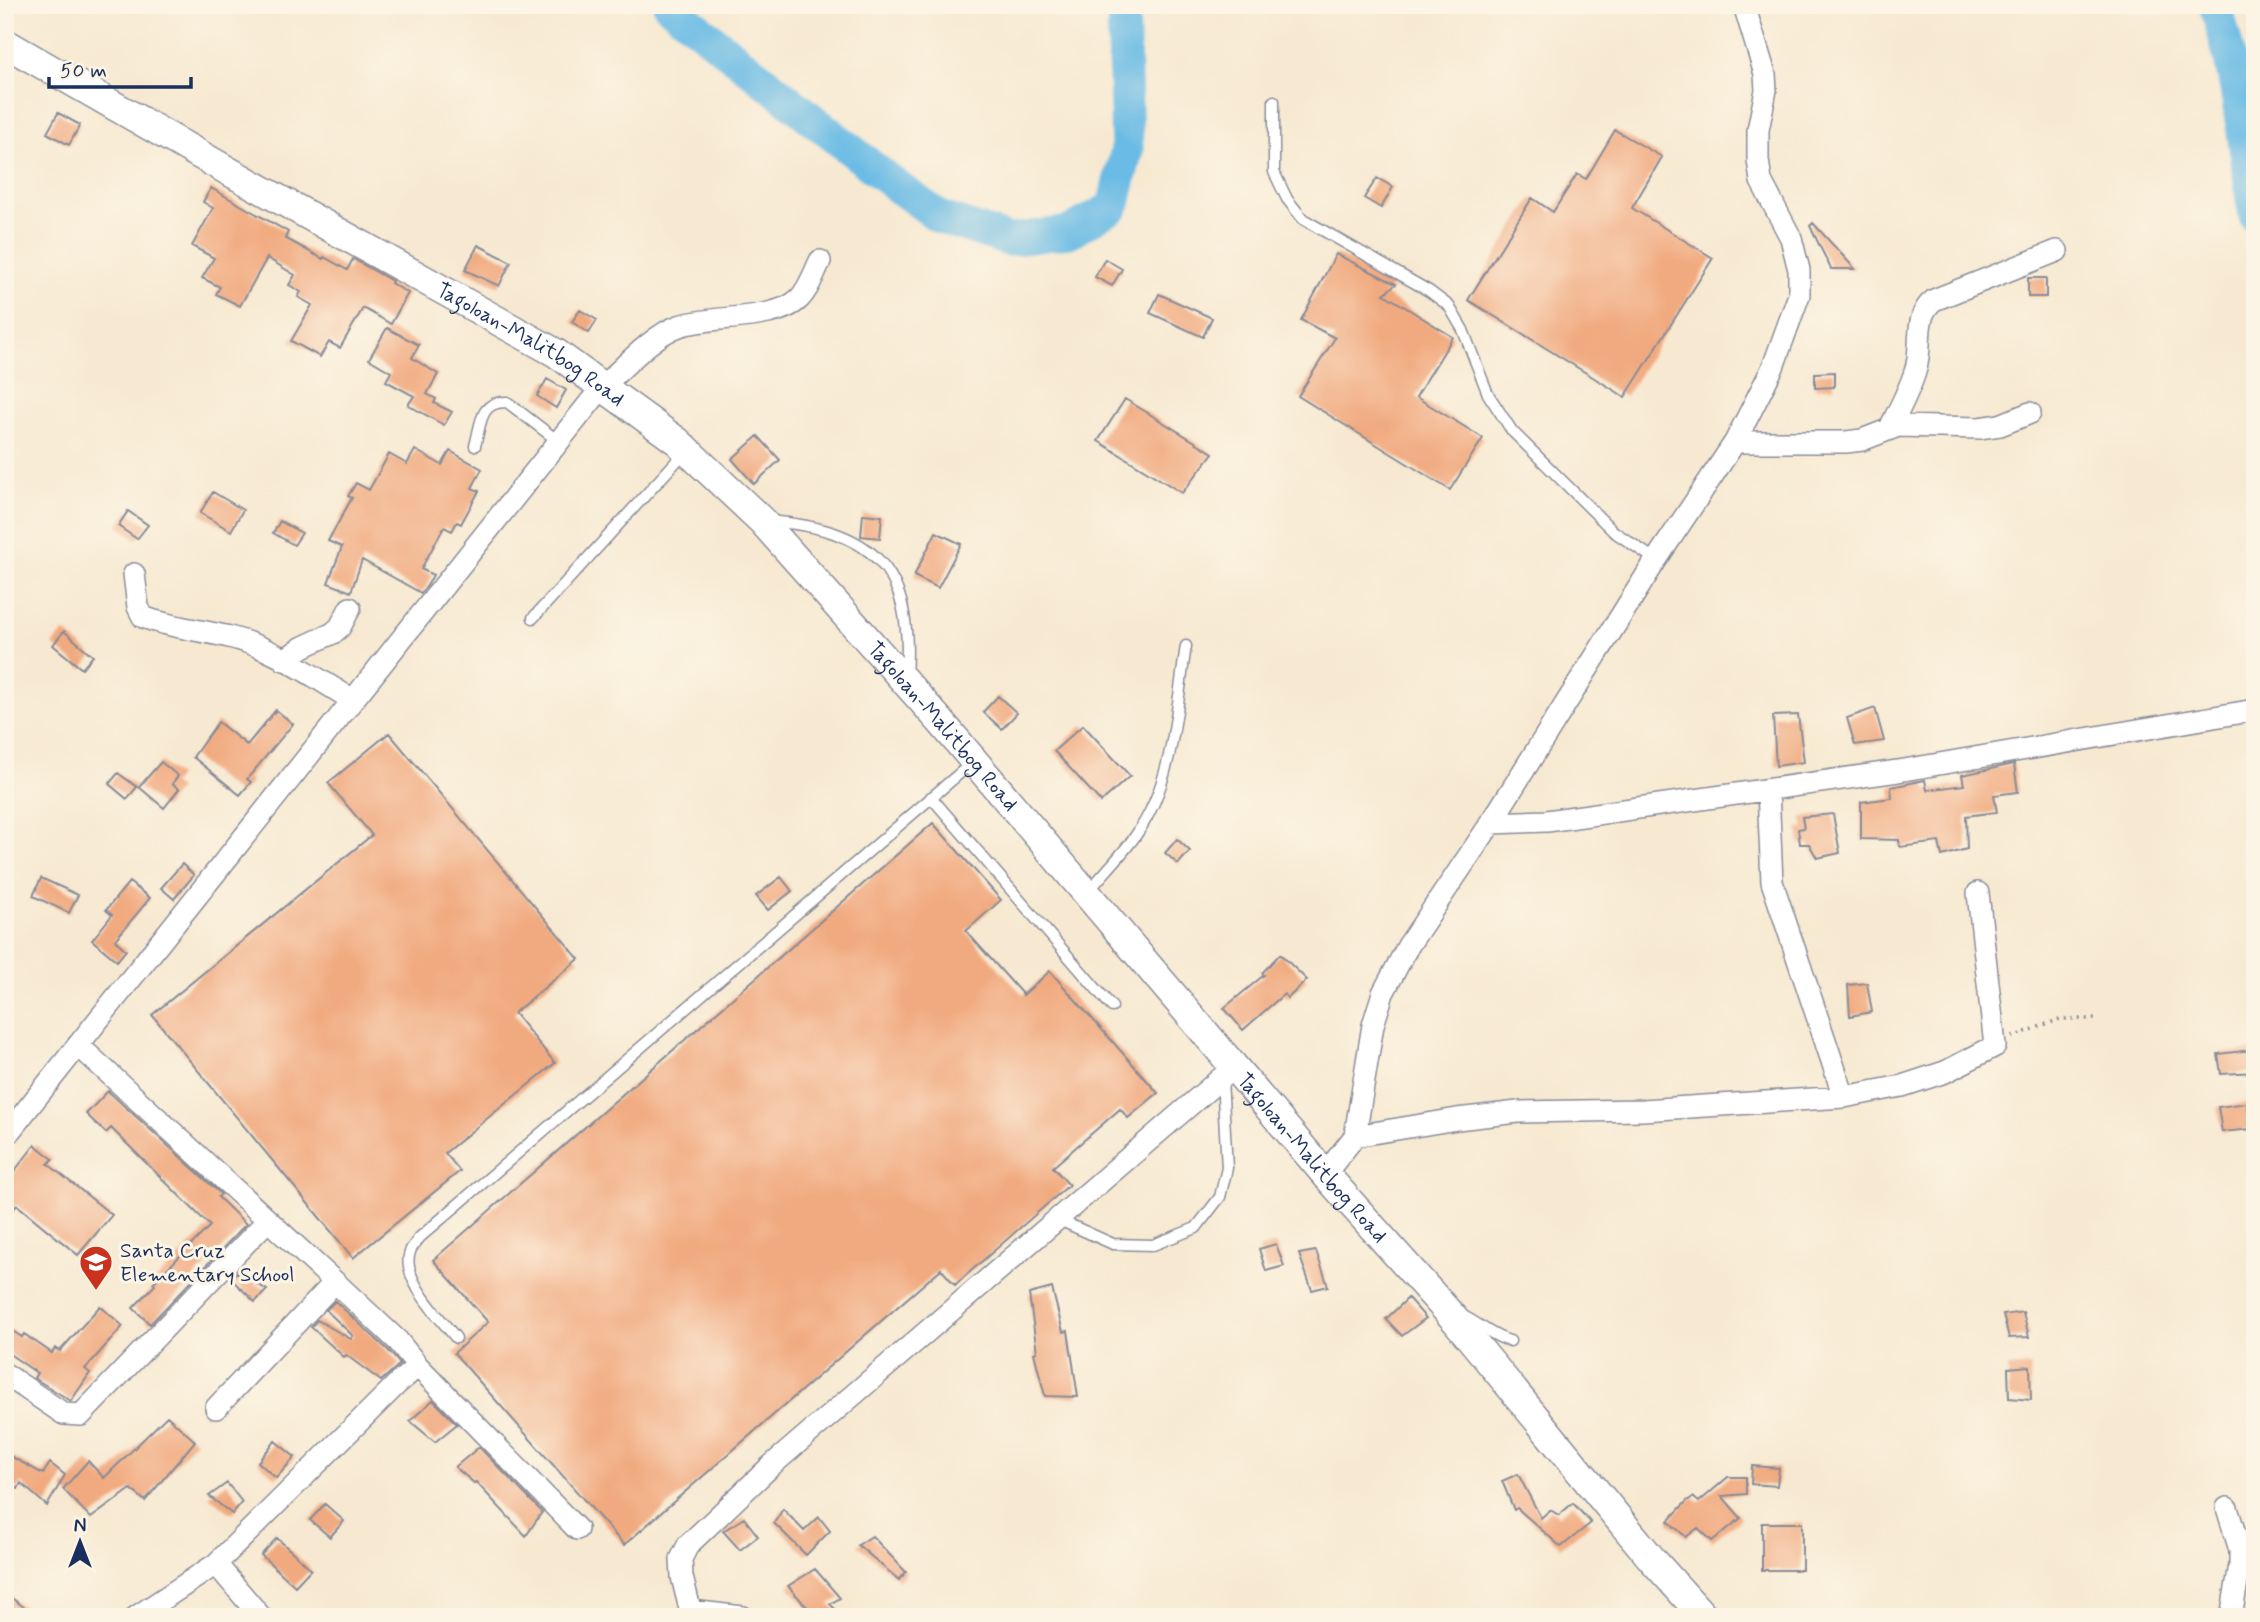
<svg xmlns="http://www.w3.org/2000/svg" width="2260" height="1622" font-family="Mynerve,sans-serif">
	<rect width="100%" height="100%" fill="#fcf5e5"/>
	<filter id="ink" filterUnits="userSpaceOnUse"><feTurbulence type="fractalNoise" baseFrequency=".0143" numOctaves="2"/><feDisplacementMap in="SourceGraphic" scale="14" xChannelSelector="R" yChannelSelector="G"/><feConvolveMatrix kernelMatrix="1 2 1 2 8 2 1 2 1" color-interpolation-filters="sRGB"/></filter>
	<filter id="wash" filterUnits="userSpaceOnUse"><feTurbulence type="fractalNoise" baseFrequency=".00686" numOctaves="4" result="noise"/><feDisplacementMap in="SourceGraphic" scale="28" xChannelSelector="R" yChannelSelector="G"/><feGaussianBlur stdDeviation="1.57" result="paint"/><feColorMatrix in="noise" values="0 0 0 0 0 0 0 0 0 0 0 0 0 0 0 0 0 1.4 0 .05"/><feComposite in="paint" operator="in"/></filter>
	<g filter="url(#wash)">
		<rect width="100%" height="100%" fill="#f7e9d1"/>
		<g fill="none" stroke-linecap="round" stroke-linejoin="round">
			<!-- river -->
			<path stroke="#6abbe5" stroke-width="33" d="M669,5L895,185L941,218L1009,240L1069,232L1113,207L1127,149L1123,5
				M2215,5C2238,73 2244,146 2255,216"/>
		</g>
		<g id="blocks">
			<!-- building -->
			<path fill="#f1aa80" d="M58,113L80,125L69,145L47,133Z
				M1615,130L1662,157L1632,208L1713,258L1625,397L1468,300L1532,198L1553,212L1577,174L1586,179Z
				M1377,178L1393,187L1381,208L1364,198Z
				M211,188L288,232L285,238L323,259L324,257L347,270L353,259L392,281L391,283L408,293L391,324L363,308L340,348L329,342L320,357L291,341L312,305L298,297L301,292L289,285L295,275L267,258L240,306L216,294L220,287L202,278L214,258L192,246L213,208L203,202Z
				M1813,223L1855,269H1831L1810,226Z
				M478,245L511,262L499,286L465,270Z
				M1336,254L1396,284L1384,294L1453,337L1416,397L1483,438L1450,490L1298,396L1335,338L1301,320Z
				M1105,259L1122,269L1112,286L1095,277Z
				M2028,278H2046V297H2028Z
				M1159,294L1212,318L1203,337L1150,313Z
				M580,310L597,320L589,333L572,322Z
				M387,328L419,345L412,358L438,374L427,394L436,399L434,403L452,412L444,425L408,405L414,396L386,381L391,372L369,359Z
				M1834,372V387L1815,388V373Z
				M547,379L566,390L556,408L537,396Z
				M1125,399L1213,453L1182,493L1098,441Z
				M758,436L780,460L754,484L732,459Z
				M415,450L442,465L450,451L482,469L472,488L479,491L461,524L457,522L452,531L444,527L421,569L433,575L427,586L421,593L362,560L351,592L328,583L342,547L328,541L352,498L348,496L356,483L369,490L389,454L407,464Z
				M213,492L243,510L231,531L200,513Z
				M128,511L148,525L137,539L118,526Z
				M863,514L882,516L880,538L861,536Z
				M280,521L302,533L294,545L273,533Z
				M936,532L961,544L938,588L914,576Z
				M64,631L93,656L82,669L53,645Z
				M998,696L1017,713L1002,729L983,712Z
				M1875,708L1884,741L1855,745L1847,718Z
				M276,710L293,724L247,779L251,782L240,795L193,757L218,722L247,745Z
				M1798,715L1804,762L1776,766L1773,716Z
				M1083,725L1130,776L1101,802L1054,751Z
				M389,733L579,959L514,1013L555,1063L445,1153L460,1171L353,1258L152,1015L372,835L328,783Z
				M161,762L178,776L172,784L179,789L164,808L139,787Z
				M2014,764L2018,792L1994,795L1997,812L1966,816L1967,849L1942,856L1939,842L1900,847L1899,840L1861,839V802L1892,798L1891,787L1925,780L1927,790L1964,785L1962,775Z
				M118,773L137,787L127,799L109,784Z
				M1833,814L1840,853L1817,858L1809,844H1800L1798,829L1804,828L1802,817Z
				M933,823L1001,900L966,931L1023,995L1050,971L1158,1093L1128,1118L1120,1109L1053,1167L1069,1185L955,1285L941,1269L624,1545L454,1353L488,1322L433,1260Z
				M1177,839L1190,851L1178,864L1165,853Z
				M182,864L194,875L174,899L161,888Z
				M781,877L792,891L768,910L756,896Z
				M41,878L78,895L69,913L33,896Z
				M129,882L150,898L115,940L126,950L117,961L92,940L112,915L106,910Z
				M1280,954L1307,980L1288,998L1284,994L1243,1030L1224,1008L1264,975L1262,973Z
				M1867,983L1872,1012L1850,1016L1848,985Z
				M2251,1050L2255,1072L2221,1074L2218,1054Z
				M108,1091L221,1194L218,1197L246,1224L150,1324L133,1308L155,1285L153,1283L210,1226L111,1128L106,1133L86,1114Z
				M2247,1103L2252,1129L2222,1132L2218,1107Z
				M35,1145L53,1159L48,1164L112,1215L78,1255L17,1205L5,1219V1183Z
				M1276,1244L1284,1266L1266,1271L1259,1249Z
				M1316,1251L1328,1286L1312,1290L1299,1254Z
				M236,1272L267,1290L255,1302L230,1278Z
				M1052,1288L1063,1332L1068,1331L1078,1397L1045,1396L1034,1353L1037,1352L1029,1294Z
				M1408,1298L1426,1318L1402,1336L1386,1319Z
				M335,1301L388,1350L400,1364L381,1381L346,1355L344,1357L311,1327L317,1320L351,1339L353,1336L326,1310Z
				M100,1306L123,1326L85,1369L90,1373L71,1401L34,1378L37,1373L5,1351V1326L22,1337L24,1334L52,1353L55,1348L60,1351Z
				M2023,1312L2029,1337L2009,1338L2003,1315Z
				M2030,1366L2031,1400L2009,1398L2008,1368Z
				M433,1400L457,1424L435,1442L410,1421Z
				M167,1416L195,1441L145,1501L131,1489L91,1518L63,1489L88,1461L104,1478Z
				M275,1441L295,1457L276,1478L258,1462Z
				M479,1447L542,1512L526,1536L476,1482L474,1483L455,1467Z
				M5,1453L43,1474L50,1463L65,1475L47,1506L21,1483L18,1489L5,1482Z
				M1752,1466L1779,1468L1777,1486L1751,1484Z
				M1518,1474L1541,1518L1550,1510L1559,1515L1573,1503L1591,1523L1561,1547L1517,1508L1514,1510L1502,1481Z
				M1728,1477H1746V1494L1722,1496L1741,1518L1712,1541L1698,1528L1686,1537L1668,1521L1687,1501L1693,1497L1699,1502Z
				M227,1483L242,1502L232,1514L209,1496Z
				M325,1504L344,1521L330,1537L310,1520Z
				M783,1509L804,1531L819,1517L830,1531L806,1555L774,1523Z
				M744,1518L758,1536L740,1550L723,1531Z
				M1762,1523H1802V1570H1762Z
				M872,1536L906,1572L899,1580L858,1545Z
				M277,1538L311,1569L295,1586L261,1555Z
				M815,1569L840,1598L830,1604L843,1617H816L788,1586Z
				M5,1593L37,1617H5Z"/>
		</g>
	</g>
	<g filter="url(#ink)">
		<use href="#blocks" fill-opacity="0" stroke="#898c98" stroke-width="2"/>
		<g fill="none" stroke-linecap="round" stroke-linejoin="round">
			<defs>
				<path id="lane" d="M1274,101V172L1287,199L1303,219L1429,291L1449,306L1463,330L1488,394L1512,431L1613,531L1656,560
					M475,446C481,425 479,401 507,402L558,441
					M768,521C872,529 914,567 906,675
					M533,618L685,452
					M931,797L1112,1007
					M1087,893C1103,874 1122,855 1136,835C1174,782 1176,708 1186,646
					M1057,1219L1113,1244L1153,1245L1196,1228L1220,1197L1227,1168L1222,1079
					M1465,1317C1481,1325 1493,1337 1510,1341
					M456,1338C440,1318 400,1278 410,1252C411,1247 417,1242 419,1238L974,761"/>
				<path id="street" d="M1890,428C1899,409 1909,391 1915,372C1924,346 1912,317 1934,300L2057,251
					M1735,442H1846L1862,440L1898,426L1979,428L2000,425L2030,413
					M134,574L138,607L143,617C172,628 203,630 233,638C276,649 315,678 353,700
					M284,660L303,647L333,633L340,627L350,608
					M1768,790L1772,882L1844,1097
					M1490,823L1547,821L1898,771L2255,710
					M78,1045L335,1282L398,1341L418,1366L398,1383L216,1564L136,1617
					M1355,1136L1457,1119L1518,1112L1643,1110L1844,1097L1902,1086L1945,1072L1995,1046L1978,893
					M5,1137L603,386C622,369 654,334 679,326C711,315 775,322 799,299C809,289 814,273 820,261
					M1325,1174L1355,1136L1373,1025L1383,993L1408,946L1487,829L1656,560L1735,442L1773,367L1799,295V270L1791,238L1761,181L1758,160V130L1766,90L1765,74L1744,5
					M418,1366L577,1529
					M5,1374L64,1414L81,1415L267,1221
					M216,1408L335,1282
					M2227,1508L2240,1550V1565L2231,1617
					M216,1564L261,1617
					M691,1611L743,1617
					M692,1617L682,1577L681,1559L688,1545L772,1465L1234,1067"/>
				<g id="secondary">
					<path id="s1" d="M5,43L223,168L556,353L677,441L762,521L941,722L1325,1174L1457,1322L1651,1558L1704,1617"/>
				</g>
			</defs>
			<!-- lane casing -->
			<use href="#lane" stroke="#898c98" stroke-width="13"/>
			<!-- street casing -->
			<use href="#street" stroke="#898c98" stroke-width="24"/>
			<!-- secondary casing -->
			<use href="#secondary" stroke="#898c98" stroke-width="31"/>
			<!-- path -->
			<path stroke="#898c98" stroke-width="3.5" stroke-dasharray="2 5" stroke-linecap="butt" d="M2012,1037L2060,1019H2098"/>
			<!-- lane -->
			<use href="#lane" stroke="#fff" stroke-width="10"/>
			<!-- street -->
			<use href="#street" stroke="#fff" stroke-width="21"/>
			<!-- secondary -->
			<use href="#secondary" stroke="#fff" stroke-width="28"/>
		</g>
	</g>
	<!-- icons -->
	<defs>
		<symbol id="school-pin" viewBox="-11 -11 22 30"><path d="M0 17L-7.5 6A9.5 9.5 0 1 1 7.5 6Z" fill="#c8321e" stroke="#fcf5e5"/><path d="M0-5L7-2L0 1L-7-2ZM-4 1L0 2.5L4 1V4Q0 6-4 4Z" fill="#fff"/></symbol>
	</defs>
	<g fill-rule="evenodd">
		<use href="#school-pin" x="77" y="1243" width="38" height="52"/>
	</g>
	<g text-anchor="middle" stroke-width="6" stroke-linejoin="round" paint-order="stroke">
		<!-- street labels -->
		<g font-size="21" fill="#1b2f5e" stroke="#fcf5e5">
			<text dy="7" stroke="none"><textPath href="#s1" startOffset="606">Tagoloan-Malitbog Road</textPath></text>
			<text dy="7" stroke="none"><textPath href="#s1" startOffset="1172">Tagoloan-Malitbog Road</textPath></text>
			<text dy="7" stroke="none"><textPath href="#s1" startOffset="1740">Tagoloan-Malitbog Road</textPath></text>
		</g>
		<!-- poi labels -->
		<g font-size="21" fill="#1b2f5e" stroke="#fcf5e5" text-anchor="start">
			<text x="120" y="1257">Santa Cruz<tspan x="120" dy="24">Elementary School</tspan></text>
		</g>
	</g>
	<!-- margin -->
	<rect width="2260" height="1622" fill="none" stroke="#fcf5e5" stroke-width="28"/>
	<!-- north arrow -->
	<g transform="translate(80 1542)" stroke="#fcf5e5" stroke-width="5" paint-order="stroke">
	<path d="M0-5L12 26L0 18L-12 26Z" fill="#1b2f5e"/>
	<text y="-10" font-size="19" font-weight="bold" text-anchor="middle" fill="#1b2f5e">N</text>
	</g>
	<!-- scale -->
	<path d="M49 77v10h142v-10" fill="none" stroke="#1b2f5e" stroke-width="3.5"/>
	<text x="60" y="77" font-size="21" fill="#1b2f5e" stroke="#fcf5e5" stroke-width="5" paint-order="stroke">50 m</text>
</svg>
